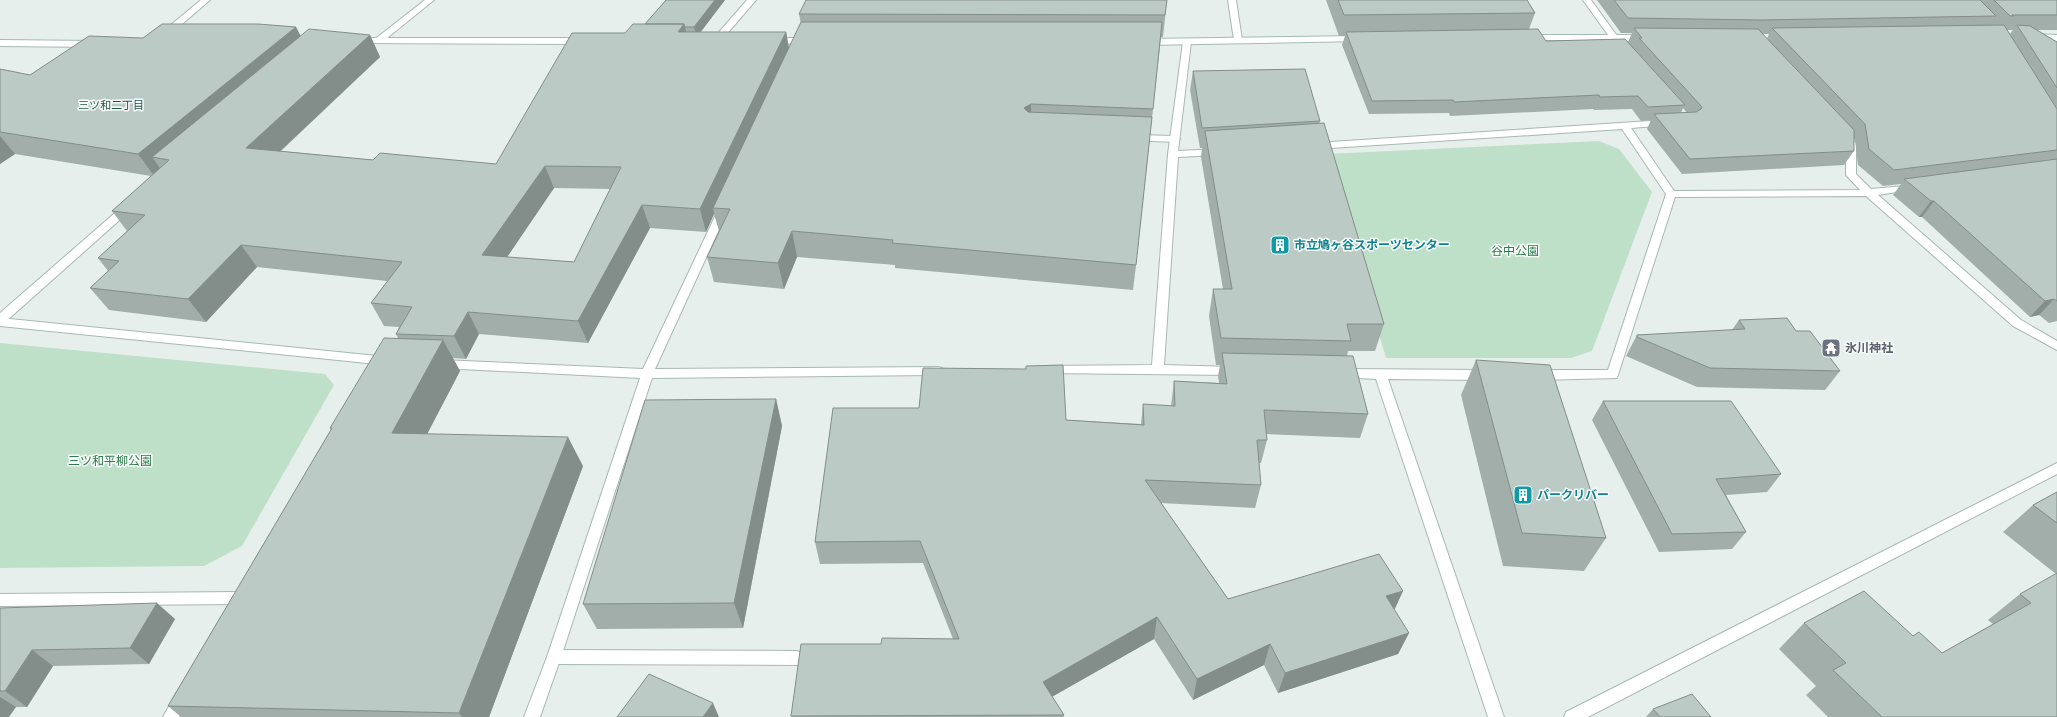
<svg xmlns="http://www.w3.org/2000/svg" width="2057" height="717" font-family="'Titillium Web','Noto Sans JP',sans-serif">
	<rect width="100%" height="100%" fill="#e6efeb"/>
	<!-- green -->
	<path fill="#bfe0c8" d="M1599,141L1619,149L1652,192L1592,351L1571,358H1386L1327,154Z
		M0,343L325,374L334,385L242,546L204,566L0,568Z"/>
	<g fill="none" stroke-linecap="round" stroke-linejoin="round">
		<defs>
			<path id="lane" d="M425,0H434L381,43H375V39Z
				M1228,0H1236L1242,40L1241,42H1235L1234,40Z
				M1134,135L1175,136L1180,139L1175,142L1131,140L1129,138Z
				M128,204L132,205L133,207L132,209L4,323L0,324V313L124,205Z
				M554,650L797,651L802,653L805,658L802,663L797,665L554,664L549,662L547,657L549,652Z"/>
			<path id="street" d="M201,0H210L167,37H161V33Z
				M747,0H756L719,43H713V39Z
				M1583,0H1591L1625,47L1624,49H1618Z
				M1187,39L1191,42L1178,151L1218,149L1223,152L1218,155L1178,157L1164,365L1234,367L1238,368L1240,371L1238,374L1234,375L1043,373L1041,370L1043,367L1047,366L1152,365L1168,154L1183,42Z
				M1666,120L1669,121V125L1631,128L1674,191L1860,190L1846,175V144L1843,140L1845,138H1851L1856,143V174L1871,189L1916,185L1917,187L1916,189L1878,195L2021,320L2057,341V350L2013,326L1866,196L1675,197L1617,378L1537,380L1533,378L1531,375L1533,372L1537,370H1608L1666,194L1622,129L1315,149L1310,146L1315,143Z
				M723,207L728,210L655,369L938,367L942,368L944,371L942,374L938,375L652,378L561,657L540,717H524L547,657L640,378L441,368L437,367L435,364L437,361L441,360L643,369L718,210Z
				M0,318L387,357L391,358L393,361L391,364L387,365L0,326Z
				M1343,369L1486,370L1490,372L1492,375L1490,378L1486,380L1388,379L1504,717H1488L1376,379L1339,377L1337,374L1339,371Z
				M2057,463V474L1588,717H1564L1566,712Z
				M239,592L244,594L246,598L244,602L239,604L0,606V594Z
				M182,690L187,692L190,697L179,717H163L177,692Z"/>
			<path id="secondary" d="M2033,34L2057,35V41L2030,39L2029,37Z
				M1527,35H1645L1649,38L1645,41L1524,40V36Z
				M1359,36L1363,39L1362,41L1145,45L1141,42L1145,39Z
				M357,38H583L587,41L583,44L354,43L353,41Z
				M809,38L812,39V43L771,44L767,41L771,38Z
				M0,40L95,41L99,44L95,47L0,46Z"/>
		</defs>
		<!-- lane casing -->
		<use href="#lane" stroke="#a8b8b2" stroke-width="2"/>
		<!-- street casing -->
		<use href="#street" stroke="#a8b8b2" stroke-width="2"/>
		<!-- secondary casing -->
		<use href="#secondary" stroke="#a4bbb3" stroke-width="2"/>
		<!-- lane -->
		<use href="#lane" fill="#fff" fill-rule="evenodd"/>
		<!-- street -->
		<use href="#street" fill="#fff" fill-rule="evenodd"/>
		<!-- secondary -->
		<use href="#secondary" fill="#fff" fill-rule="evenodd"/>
	</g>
	<!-- wall -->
	<path fill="#a1aea9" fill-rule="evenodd" d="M666,0H725L700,32H786L789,48L801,24L799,14L1167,0L1163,37H1161L1133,290L895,268V265L797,257L784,289L714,282L707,257L719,231L714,214L706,232L650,228L588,343L479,334L466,359L453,358L460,371L427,434L583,466L489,717H181L168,706L331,430L330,428L398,338L396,334L399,327L384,326L371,303L387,281L257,267L206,322L109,310L90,288L108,271L98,258L127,231L112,211L151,176L15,154L0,164V69L30,75L143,38L296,27L300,36L370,35L380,57L281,151L373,160L496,164L625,33L645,24ZM554,188L610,189L574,262L507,257Z
		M1326,0H1527L1535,13L1529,29L1546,41L1628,42L1632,33H1621L1597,0H2057V30H2037L2057,42V321L2049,323L2039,315L2030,317L1922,217H1919L1893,195L1901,184L1883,186L1858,165L1855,140L1854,139V151L1844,165L1682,174L1647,129L1651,120L1641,121L1632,109L1594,110L1593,109L1450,116L1449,113L1369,114L1342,45L1345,36H1339ZM2007,30H2013L2010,34ZM1762,34H1769L1767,39ZM1683,108L1687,113H1681Z
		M1193,71L1320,121L1319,124L1384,324L1375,351H1348L1347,356L1368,414L1360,438L1266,434L1267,440L1261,463H1259L1261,485L1255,508L1161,503L1228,599L1394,610L1409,633L1398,654L1278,693L1264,665L1193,700L1154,639L1052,696L1064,715V717H791V716L881,644L953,639L923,563L820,564L815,542L919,408L1066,420L1141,424L1143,404L1171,406L1174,381L1219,383L1218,376L1220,365H1216L1209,316L1213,289H1223L1201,157L1202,148H1200L1190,90Z
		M1739,320L1796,331L1840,371L1825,390L1697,387L1626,356L1637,335L1732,330Z
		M1476,360L1606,538L1584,571L1503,566L1461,395Z
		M776,399L782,426L743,628L597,629L583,604Z
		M1603,401L1781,474L1767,492L1726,495L1746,532L1732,549L1659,552L1592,420Z
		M2057,492V717H1828L1806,695L1816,686L1779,649L1804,623L1913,636L1942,653L1993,624L1988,620L2020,594L2056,574L2003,532L2033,505Z
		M0,608L175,619L149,664L53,666L27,707H16L0,717Z
		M1653,709L1711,717H1646Z"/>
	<!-- shaded-wall -->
	<path fill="#838d89" d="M715,0H725L697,37L694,27Z
		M684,24L690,46L678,32Z
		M296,27L308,50L169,160L152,157L162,171L155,177L138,154Z
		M786,32L790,54L713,208L714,214L706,232L700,209Z
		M370,35L380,57L260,170L246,148Z
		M1031,104V128L1024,108Z
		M1152,117L1149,142L1133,290L1136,265Z
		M0,136L15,154L0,164Z
		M545,166L554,188L493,278L482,255Z
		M1931,201H1934L1922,217H1919Z
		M642,205L650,228L588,343L578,321Z
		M792,231L797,257L784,289L778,263Z
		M241,245L257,267L206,322L188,299Z
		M2054,299L2039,315L2030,317L2045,301Z
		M468,312L479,334L466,359L454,336Z
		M443,340L460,371L412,463L392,433Z
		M776,399L782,426L743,628L734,603Z
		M568,437L583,466L489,717H462L459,713Z
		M1403,591L1393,613L1386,596Z
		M157,603L175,619L149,664L130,648Z
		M1157,617L1154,639L1043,702V682Z
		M1409,633L1398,654L1278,693L1285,673Z
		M1270,644L1264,665L1193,700L1197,679Z
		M32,650L53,666L27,707L5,691Z
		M0,697L16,707L9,717H0Z
		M713,703L719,717H703Z"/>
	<!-- building -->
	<path fill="#bbcac4" stroke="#838d89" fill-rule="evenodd" d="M666,0H715L694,27H685L684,24H645Z
		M806,0H1167L1165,15L799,14Z
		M1338,0H1527L1535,13L1344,15Z
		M1614,0H1980L1996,16L1761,20L1628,18Z
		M1994,0H2057V15H2012L2014,16H2010Z
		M801,22H1162L1153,109L1031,104L1024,108L1028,112L1152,117L1136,265L892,243L893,240L792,231L778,263L707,257L730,209L713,208Z
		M162,24H258L296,27L138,154L0,132V69L30,75L89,36L143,38Z
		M633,24H684L678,32H786L700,209L642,205L578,321L468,312L454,336L396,334L412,307L371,303L402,262L241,245L188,299L90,288L119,261L98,258L145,215L112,211L169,160L152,157L309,29L370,35L246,148L373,160L380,153L496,164L572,33H625ZM545,166L621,167L574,262L482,255Z
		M2004,25L2057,109V150L1894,170L1869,149L1865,124L1772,28Z
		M2017,25L2030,26L2057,42V88Z
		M1634,28L1758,29L1854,130V151L1690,159L1654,114L1696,112L1701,109L1702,107L1639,38H1642Z
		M1538,29L1546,41L1625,39L1685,105L1648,107L1638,96L1600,97L1599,95L1454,102L1453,100L1372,101L1346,32Z
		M1305,69L1320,121L1202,128L1193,71Z
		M1324,123L1384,324H1347L1351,341L1221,338L1213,289H1232L1205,131Z
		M2057,159V301L2054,299L2045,301L1934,201H1931L1904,179Z
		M1787,318L1796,331H1810L1840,371L1710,368L1637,337V335L1745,329L1739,320Z
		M384,338L443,340L392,433L568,437L459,713L168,706L332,428H330Z
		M1222,353L1353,356L1368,414L1264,410L1267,440H1257L1261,485L1145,480L1228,599L1379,554L1403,591L1386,596L1409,633L1285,673L1270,644L1197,679L1157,617L1043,682L1064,715L791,716L801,644H881L882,638L959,639L920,541L815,542L833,408H919L923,368L1026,369V366L1063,365L1066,420L1144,425L1143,404L1175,406L1174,381L1227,384Z
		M1476,360L1550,365L1606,538L1522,533Z
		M776,399L734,603L583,604L645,400Z
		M1603,401H1731L1781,474L1716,479L1746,532L1672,534Z
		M2057,492V523L2033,505Z
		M2057,573V717H1882L1833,670L1846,663L1804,623L1864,591L1913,636L1919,632L1942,653L2031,603L2020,594Z
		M157,603L130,648L32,650L5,691H0V608Z
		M649,674L713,703L703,717H617Z
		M1692,694L1711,717H1660L1653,709Z"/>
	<!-- icons -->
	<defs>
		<symbol id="building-square" viewBox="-11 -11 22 22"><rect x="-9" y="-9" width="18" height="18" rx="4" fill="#0f9aa8" stroke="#f7fbf9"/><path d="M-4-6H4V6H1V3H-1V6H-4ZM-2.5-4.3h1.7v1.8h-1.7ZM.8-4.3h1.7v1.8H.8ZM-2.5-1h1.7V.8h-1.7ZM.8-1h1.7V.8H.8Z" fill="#fff"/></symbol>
		<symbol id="temple-square" viewBox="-11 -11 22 22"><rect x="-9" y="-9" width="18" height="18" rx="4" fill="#6b7280" stroke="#f7fbf9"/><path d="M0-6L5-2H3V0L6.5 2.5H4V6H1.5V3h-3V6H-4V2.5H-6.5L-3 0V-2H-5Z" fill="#fff"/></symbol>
	</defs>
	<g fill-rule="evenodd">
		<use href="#building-square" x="1269" y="234" width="22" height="22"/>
		<use href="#temple-square" x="1820" y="337" width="22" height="22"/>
		<use href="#building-square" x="1512" y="484" width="22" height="22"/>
	</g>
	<g text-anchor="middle" stroke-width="3" stroke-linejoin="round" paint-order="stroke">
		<!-- far-neighbourhood labels -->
		<g font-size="11" fill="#1f5548" stroke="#f7fbf9">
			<text x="111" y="109">三ツ和二丁目</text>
		</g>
		<!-- culture labels -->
		<g font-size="12" font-weight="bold" fill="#0d838f" stroke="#f7fbf9" text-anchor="start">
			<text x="1294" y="249">市立鳩ヶ谷スポーツセンター</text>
			<text x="1537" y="499">パークリバー</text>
		</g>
		<!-- park labels -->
		<g font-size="12" fill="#2d7a4b" stroke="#f7fbf9">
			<text x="1515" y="255">谷中公園</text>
			<text x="110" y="465">三ツ和平柳公園</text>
		</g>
		<!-- worship labels -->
		<g font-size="12" font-weight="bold" fill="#5b616d" stroke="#f7fbf9" text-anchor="start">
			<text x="1845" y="352">氷川神社</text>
		</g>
	</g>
</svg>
